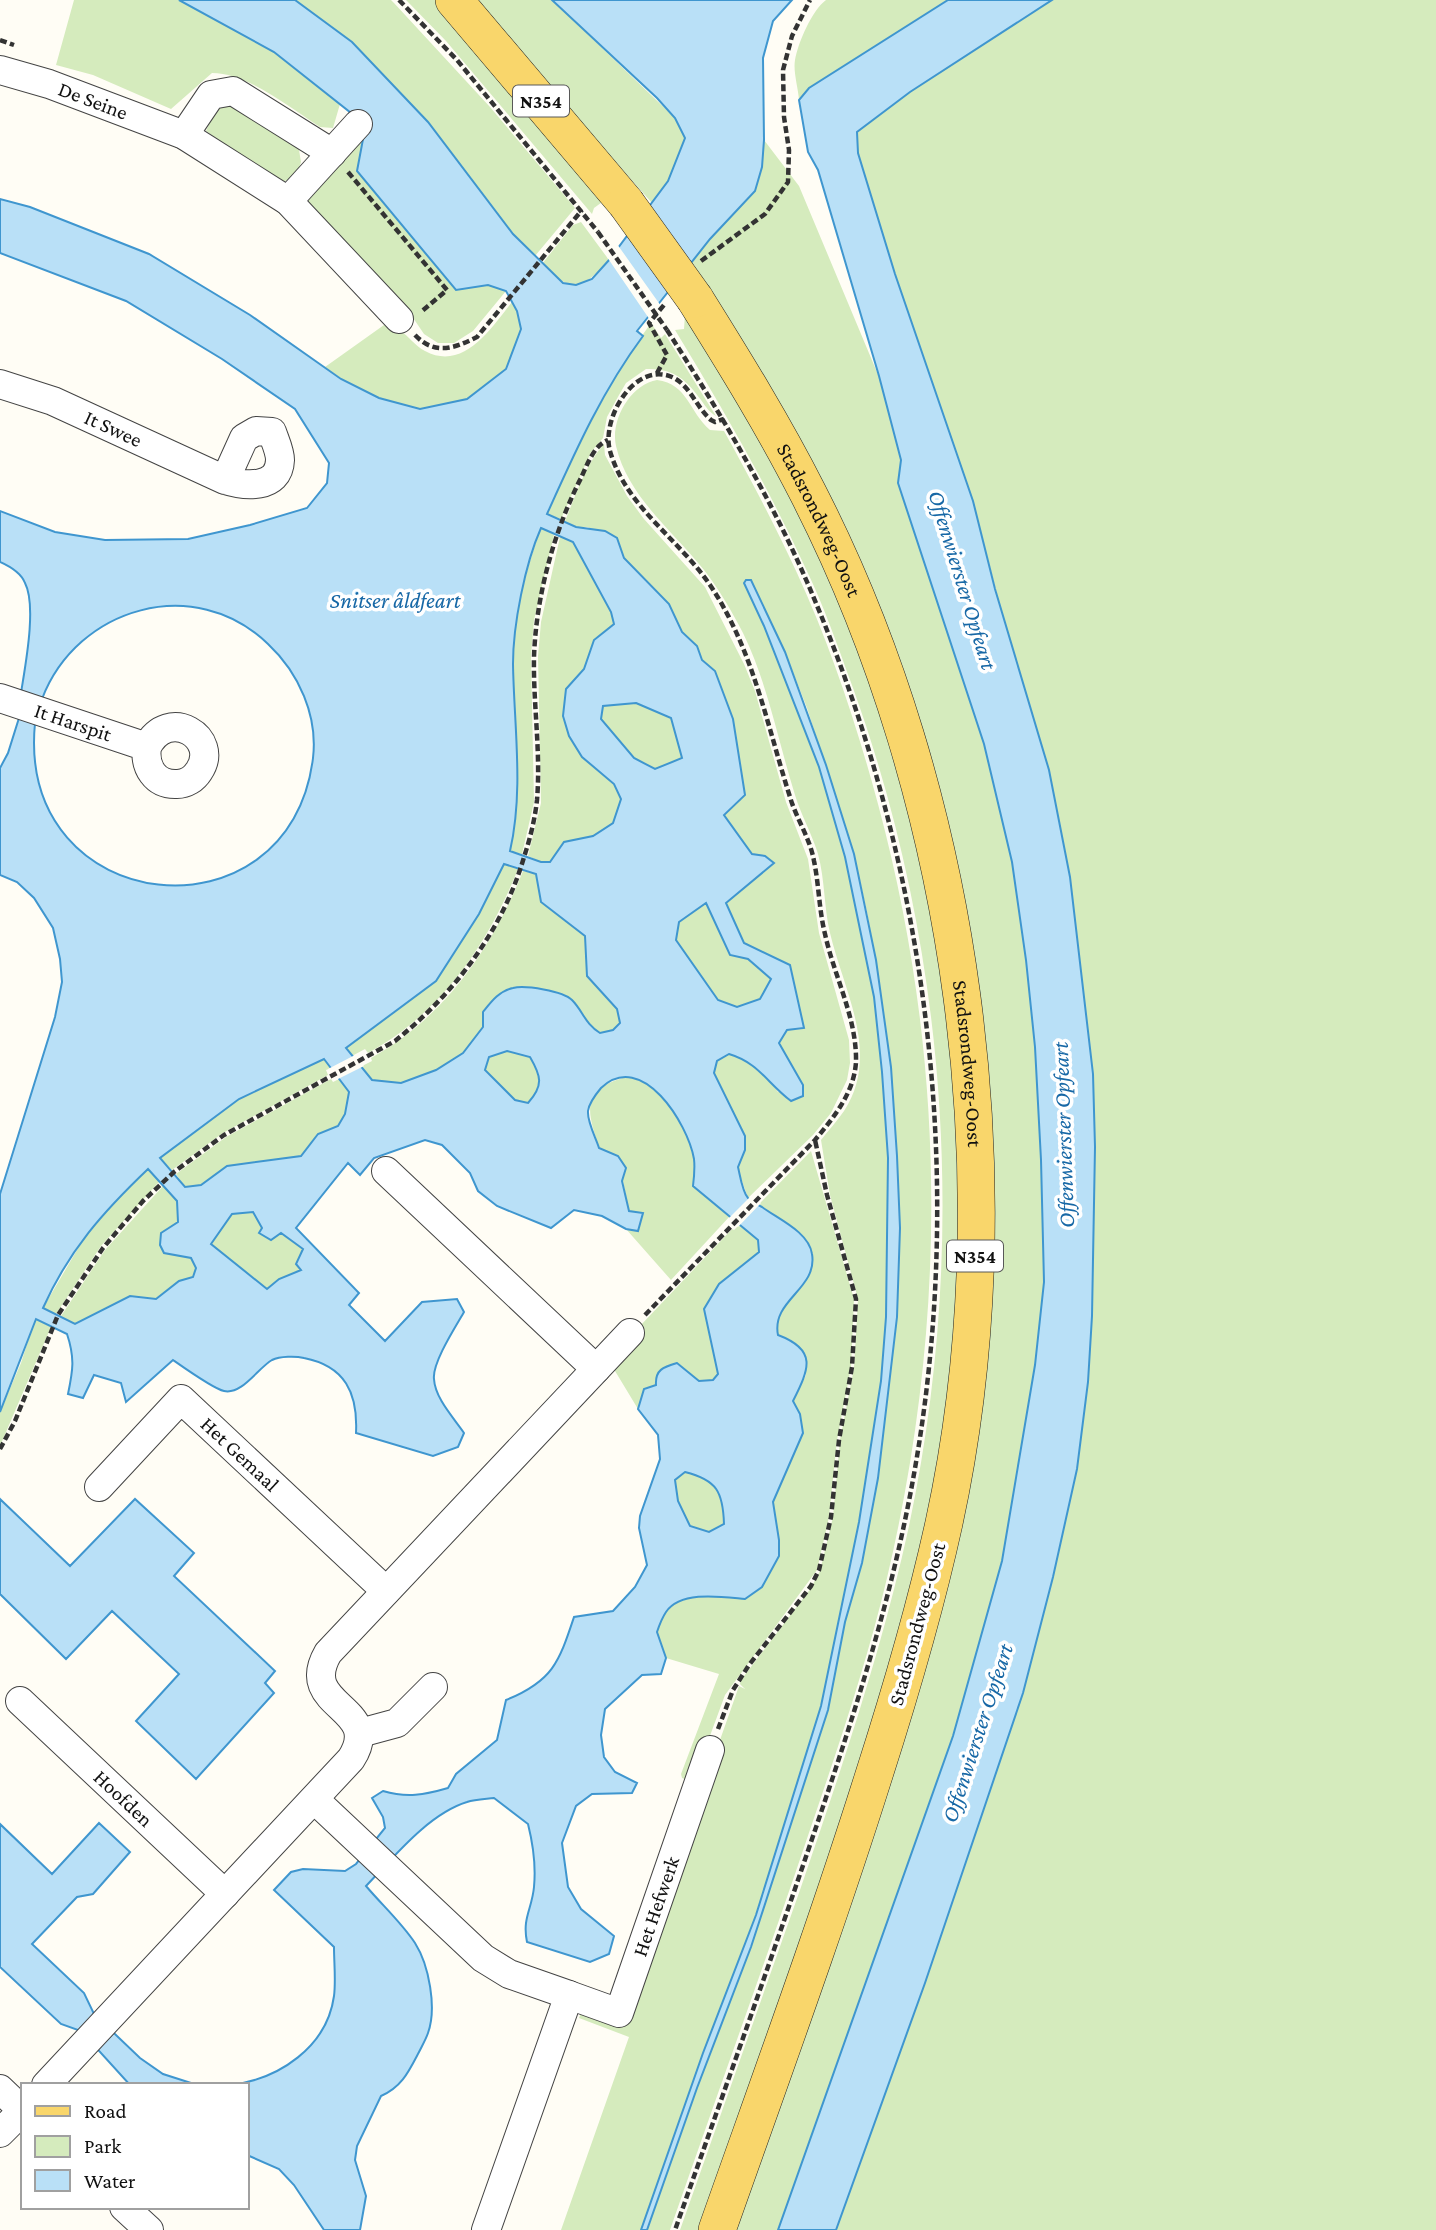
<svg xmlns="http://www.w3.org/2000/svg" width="1436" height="2230" font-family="'Crimson Pro',serif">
	<rect width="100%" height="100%" fill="#fffdf5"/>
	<!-- green -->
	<path fill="#d5ebbd" d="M74,0H179L274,52L340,104L333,128L320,127C290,108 248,73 212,73L171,109L93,75L56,65Z
		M295,0H391L394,3L490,107L575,208L535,256L513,234L428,122L352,42Z
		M406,0H437L605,200L594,208L592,214L446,41Z
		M471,0H552L675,118L685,138L668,181L652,203Z
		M826,0H948L809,88L799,100C798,87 793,72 795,60C798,43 812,10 826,0Z
		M1052,0H1436V2230H836L925,1983L1088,1382L1092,1316L1095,1147L1093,1074L1070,877L973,501L895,274L858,153L857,132L910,92Z
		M225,102L298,144L301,162L296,177L279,183L206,131L218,104Z
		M363,128L474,286L488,285L506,291L473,331L454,343H438L424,334L405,306L308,202L312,184Z
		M764,140L799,186L879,377L901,460L898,483L984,744L1012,862L1026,960L1035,1047L1041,1160L1044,1282L1035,1365L1002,1561L953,1736L778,2230H728L978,1396L929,774L690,263L762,167Z
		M581,222L609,260C582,290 571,294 542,264L573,225Z
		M512,302L517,311L521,329L506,369L467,399L420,409L379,398L342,379L325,367L384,325C389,327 395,328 399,330C409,336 415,346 425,351C464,372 492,327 512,302Z
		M685,315L768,444L868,664L927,869L962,1139L957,1361L910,1615L703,2230H680C720,2117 760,2003 800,1890C841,1770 882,1650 909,1526C968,1248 949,955 853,688C838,647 824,606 805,567C767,485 722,407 675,330L684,329Z
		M651,323L661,338L665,334L716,416C709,412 706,407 701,400C686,379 673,368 646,369L626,383L619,395L607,417L603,438L591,452L561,519L547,514L580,441L624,361Z
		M657,380C688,384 689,412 710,430L724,431C750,478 775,525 797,573C831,647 857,726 878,804C947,1061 948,1319 887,1578C863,1679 828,1776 795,1874C754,1993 711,2112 670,2230H647L697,2088L751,1947L828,1710L845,1622L862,1563L878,1478L897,1317L900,1228L891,1067L876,961L867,912L854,854L807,708L785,652L744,584L764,626L819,766L845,857L874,997L882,1072L888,1158L886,1317L881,1381L859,1522L821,1706L756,1915L703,2053L641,2230H561L629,2037L579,2018L582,2010L620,2024L739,1686L745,1689L740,1684L741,1680L811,1588L820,1571L833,1517L840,1440L854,1368L858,1299L830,1195L821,1140C828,1131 837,1121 844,1111C881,1054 844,992 830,933C824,908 825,880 818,854C812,834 801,815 795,795C778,741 768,684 743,633C732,612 719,589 704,570C673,531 628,497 616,446C610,420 631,384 657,380Z
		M604,444L605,455L627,496L644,519L705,587L744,664L755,691L786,802L808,859L819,933L849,1040L850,1063L847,1080L831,1113L813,1135L748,1198L737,1167L745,1150V1136L714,1073L717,1061L728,1054C751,1060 764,1073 778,1092L803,1085L779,1043L786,1030L803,1029L790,965L744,943L726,903L765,856L752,854L724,814L745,795L733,719L715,671L702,660L696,645L682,632L669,604L624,558L617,538L587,527H576L565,521C576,495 585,465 604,444Z
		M541,528L554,535L534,620L531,656L534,802L522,854L509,851C524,791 514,726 513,664C513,620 526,569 541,528Z
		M560,537L573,542L611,612L614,624L594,640L584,669L566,689L581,757L614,784L621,799L613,823L593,836L564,842L550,862H541L528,856L541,803L538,656L541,622Z
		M636,703L671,718L682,758L655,769L634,758L601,719L603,706Z
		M504,863L518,869C488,945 440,1014 368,1053L365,1049L352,1056L346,1048L436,981L479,914Z
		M523,871L536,874L541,902L585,936L587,976L617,1009L621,1023L613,1030L600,1034L589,1026L570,998L484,1027L463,1053L436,1070L401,1083L372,1080L360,1067L372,1061L371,1058C444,1018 493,947 523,871Z
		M706,902L730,955L748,959L772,979L760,999L737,1007L718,1001L676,940L679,922Z
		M507,1051L530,1057C542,1076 544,1086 528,1103L515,1100L485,1070L488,1057Z
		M324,1059L331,1068L326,1070L328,1075L223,1133L172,1170L160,1158L239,1099Z
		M626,1077C631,1078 638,1078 642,1080C668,1093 689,1131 694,1158C695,1167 694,1177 694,1186L730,1216L671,1280L626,1229L638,1231L629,1211L618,1156L599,1148C587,1110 580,1090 626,1077Z
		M331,1079L333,1082L339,1079L349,1092L346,1114L338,1126L318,1134L301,1156L227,1166L201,1185L185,1187L176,1174L226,1137Z
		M811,1151L854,1299L851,1367L837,1440L829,1517L817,1570L725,1695L693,1782L682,1778L681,1774L719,1674L666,1658L657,1632C659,1626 662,1618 666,1612C680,1590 723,1597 745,1599L779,1540L773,1502L803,1433L800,1414L793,1401L806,1375L791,1340L778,1335C773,1308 800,1294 811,1272L794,1230L758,1205Z
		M148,1169L159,1182L101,1246L56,1314L43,1308L87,1233L109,1206Z
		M163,1186L177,1200L178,1222L161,1233L164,1253L191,1258L196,1268L193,1277L179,1281L155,1299L130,1296L75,1324L61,1316L105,1250Z
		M253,1211L262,1228L259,1233H281L304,1249L302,1270L279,1279L267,1289L210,1244L231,1214Z
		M740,1224L758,1240L759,1252L719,1284L704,1309L718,1374L713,1380L699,1381L677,1363L656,1385L644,1389L638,1409L612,1366L640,1326L732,1229L734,1230Z
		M35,1319L51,1327L0,1446V1412L21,1363Z
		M685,1472C717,1480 723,1492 725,1524L709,1532L690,1526L678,1500L675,1480Z"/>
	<!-- water -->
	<path fill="#b9e0f7" stroke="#3f96cf" stroke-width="2" fill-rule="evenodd" d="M179,0H295L352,42L428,122L513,234L563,283L576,285L592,279L609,260L668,181L685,138L675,118L657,98L552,0H792L773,21L763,58L764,140L762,167L755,191L710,239L637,331L643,336C602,391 575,452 547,514L576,527L605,531L617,538L624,558L669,604L682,632L697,646L702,660L715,671L733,719L745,795L724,815L752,854L765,856L774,863L726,903L744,943L790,965L804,1028L787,1030L779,1043L803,1085V1096L791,1101C767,1083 759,1063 729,1054L717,1061L714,1073L745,1136V1150L738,1167C740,1175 742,1191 748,1198C751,1201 758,1205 762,1207C778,1219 809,1232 812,1254C818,1289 771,1300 778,1335C818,1350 809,1369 793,1401L800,1414L803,1433L773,1502L779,1540V1556L762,1587L745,1599C723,1597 681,1590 666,1612C662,1618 659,1626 657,1632L666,1658L661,1674L642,1675L605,1709L601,1735L604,1757L615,1772L637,1783L632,1793L592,1794L576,1806L562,1843L568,1887L581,1909L614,1936L609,1954L590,1962L527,1942C522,1918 532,1909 534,1887C536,1866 533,1844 528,1824L494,1798C486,1799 475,1799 467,1802C428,1814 393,1858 366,1886C382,1905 401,1922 415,1943C429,1965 437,2008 428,2033C426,2039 422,2046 419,2052C409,2071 402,2087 381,2096L357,2146L355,2160L366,2196L360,2230H324L294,2185L279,2169L247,2155V2085H231C279,2079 327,2047 334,1996C336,1981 334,1963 334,1947L274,1890L291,1872L303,1869L345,1871L356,1864L385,1828L383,1817L372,1798L383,1791C407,1798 424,1795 448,1788L456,1774L497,1740L506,1700C553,1681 559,1662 574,1617L613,1611L635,1587L647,1565L639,1528L640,1516L660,1459L658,1435L638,1409L644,1389L656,1385C655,1370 663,1367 677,1363L699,1381L713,1380L718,1374L704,1309L719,1284L759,1252L758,1240L693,1186C694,1178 695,1168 694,1159C688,1124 642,1049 601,1088C596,1094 589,1103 588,1111C587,1122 596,1138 599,1148L618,1156L626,1168L622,1181L629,1211L643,1213L638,1231L626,1229L602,1216L574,1210L551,1228L497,1206L478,1191L470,1173L442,1145L425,1140L374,1158L360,1175L348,1163L296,1228L359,1293L349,1305L385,1341L422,1302L457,1299L464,1312C456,1326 432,1363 434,1379C435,1398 453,1417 464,1433L458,1447L433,1456L356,1433C358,1393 345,1366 304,1358C296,1356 280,1356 272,1360C258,1368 242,1395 224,1391C214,1389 183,1367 173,1360L126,1402L121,1383L94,1375L83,1398L68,1394C73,1370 75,1358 67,1334L36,1319L0,1412V1194L55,1017L62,982L60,959L53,928L34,898L17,882L0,875V768L8,753L19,718L35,723C16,919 290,946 313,758C318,716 299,673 268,644C195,573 77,607 42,699L21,693C25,667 37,606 25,583C21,573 9,566 0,562V511L55,532L105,540L188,539L250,525L307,508L327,483L329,463L295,409L222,359L126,301L0,253V199L30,207L149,254L250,315L341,379L379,398L420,409L467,399L506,369L521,329L517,311L506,291L488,285L456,290L357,171L364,134L356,117L274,52ZM541,528L573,542L611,612L614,624L594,640L584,669L566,689L563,716L569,736L582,757L614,784L621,799L613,823L593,836L564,842L550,862H541L510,851C524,790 514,726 513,664C513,625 525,564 541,528ZM636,703L671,718L682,758L655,769L634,758L601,719L603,706ZM504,864L536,874L541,902L585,936L587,976L617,1009L620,1023L613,1030L600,1033C585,1024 583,1011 572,1000C563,991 525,985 513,988C499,991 491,1002 483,1012V1027L463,1053L436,1070L401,1083L372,1080L346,1048L436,981L479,914ZM706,903L730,955L748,959L771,979L760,999L737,1007L718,1000L676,940L679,922ZM507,1051L530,1057C541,1076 544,1085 528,1103L515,1100L485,1070L489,1057ZM324,1059L349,1092L345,1114L338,1126L318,1134L301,1156L227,1166L201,1185L185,1187L160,1158L239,1099ZM148,1169L177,1201L178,1222L161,1233L160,1245L164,1253L191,1258L196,1268L193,1277L179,1281L156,1299L130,1296L75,1324L43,1308C69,1250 103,1212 148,1169ZM253,1212L262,1228L259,1233L271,1240L281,1233L303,1249L296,1264L301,1270L279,1279L267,1289L211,1244L232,1214ZM685,1472C717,1480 723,1492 724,1524L709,1532L690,1526L678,1501L675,1480Z
		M948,0H1052L910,92L857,132L858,153L895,274L973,501L995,589L1049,770L1070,877L1093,1074L1095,1147L1092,1316L1088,1382L1077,1469L1053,1577L1023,1693L925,1983L836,2230H778L953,1736L1002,1561L1035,1365L1044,1282L1041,1160L1035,1047L1026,960L1012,862L984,744L898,483L901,460L879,376L818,170L808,152L799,100L809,88Z
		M746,580H751L785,652L826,765L854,854L876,960L891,1067L897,1156L900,1228L897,1317L878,1478L862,1563L845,1622L828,1710L751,1947L697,2088L647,2230H641L703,2053L756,1915L821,1706L859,1522L881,1381L886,1317L888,1158L882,1072L874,997L845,857L819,767L764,626L744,583Z
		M0,1499L70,1566L135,1499L194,1553L174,1576L275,1671L265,1683L274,1693L196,1779L136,1721L179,1674L112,1611L66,1659L0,1594Z
		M99,1823L130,1852L93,1894L77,1897L32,1944L84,1993L94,2014L140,2058L163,2074L191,2083L209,2085H130L81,2031L61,2024L0,1967V1824L52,1874Z"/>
	<!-- pier -->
	<path fill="#fffdf5" d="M617,244L661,306L650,320L607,257Z
		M355,1055L364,1066L336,1080L328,1069Z
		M751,1196L761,1203L738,1227L728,1219Z"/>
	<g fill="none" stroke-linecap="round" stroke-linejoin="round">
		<defs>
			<g id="minor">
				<path id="s1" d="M0,70L49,84L184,135L288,201L399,319"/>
				<path d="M184,135L211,95L233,91L332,153"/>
				<path d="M288,201L358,124"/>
				<path id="s2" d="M0,384L53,401L225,480C244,486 279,490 280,460C280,451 275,441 272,432L256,431L244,438L225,480"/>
				<path id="s3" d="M0,698L147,747C144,767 155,785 177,784C186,784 194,779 199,771C221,738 168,705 147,747"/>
				<path d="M386,1171L596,1369"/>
				<path id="s4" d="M99,1487L181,1399L386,1591"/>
				<path id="s5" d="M20,1701L225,1894"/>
				<path d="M360,1733L397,1723L433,1687"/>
				<path d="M315,1800L483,1958L509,1974L569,1995L486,2230"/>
				<path id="s6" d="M569,1995L619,2013L710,1750"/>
				<path d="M46,2085L351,1759C385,1706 296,1708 328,1653L630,1333"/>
				<path d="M0,2089L23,2111"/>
				<path d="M0,2133L23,2110"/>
				<path d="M124,2207L149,2230"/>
			</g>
			<g id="major">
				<path d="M454,0L626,203"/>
				<path id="s7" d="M695,299C735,363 774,426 808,493C964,797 1017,1188 944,1523C925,1610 900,1694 873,1778C825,1930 770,2080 717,2230"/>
			</g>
		</defs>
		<!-- minor casing -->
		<use href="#minor" stroke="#444" stroke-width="30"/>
		<!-- major casing -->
		<use href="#major" stroke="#222" stroke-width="38"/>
		<!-- path -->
		<path stroke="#333" stroke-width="4.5" stroke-dasharray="7 3.5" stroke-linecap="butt" d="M399,0L457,60L598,232
			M0,40L14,45
			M348,172L447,290L421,312
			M701,261L765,214L788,182L789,150L784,117L783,70L792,36L810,0
			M667,330C717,408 766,489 804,575C934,871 972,1208 904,1525C878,1647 838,1763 798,1880C758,1997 716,2114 675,2230
			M415,335C435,356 455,348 477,337L582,210
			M657,373L667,355L649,323L664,305
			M645,1315L815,1140C834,1117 854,1093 856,1062C857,1018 834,976 825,934C819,910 819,885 814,861C810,838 796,818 790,797C767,725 753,649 710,585C679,539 626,507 610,451C601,419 634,361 672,377C690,385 696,407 711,420L715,422L724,419
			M0,1449L15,1421L58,1315L103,1248L143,1201L174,1172L224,1135L395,1041C454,994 503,930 524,857C530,839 535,819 537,800C541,752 533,704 534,657C536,596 554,531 581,478C587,465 594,445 608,440
			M718,1729L733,1690L749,1665L811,1586L819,1570L831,1517L839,1440L852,1367L856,1299L827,1195L815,1140"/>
		<!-- minor -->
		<use href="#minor" stroke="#fff" stroke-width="28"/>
		<!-- major -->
		<use href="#major" stroke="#f9d66b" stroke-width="37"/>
		<defs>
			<path id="major-bridge" d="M626,203L695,299"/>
		</defs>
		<!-- major-bridge casing -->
		<use href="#major-bridge" stroke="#222" stroke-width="38" stroke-linecap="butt"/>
		<!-- path-bridge -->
		<path stroke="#333" stroke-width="4.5" stroke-dasharray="7 3.5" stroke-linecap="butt" d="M598,232L667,330"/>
		<!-- major-bridge -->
		<use href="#major-bridge" stroke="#f9d66b" stroke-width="37"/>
	</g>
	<g text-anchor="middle" stroke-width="7" stroke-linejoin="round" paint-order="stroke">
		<!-- shield labels -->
		<g fill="#fff" stroke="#585858" stroke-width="2">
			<rect x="513" y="85.5" width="56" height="31" rx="5"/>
			<rect x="947" y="1240.5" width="56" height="31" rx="5"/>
		</g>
		<g font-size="19" font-weight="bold" fill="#111">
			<text x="541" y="108">N354</text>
			<text x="975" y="1263">N354</text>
		</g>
		<!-- street labels -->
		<g font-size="21" fill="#111" stroke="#fff">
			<text dy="7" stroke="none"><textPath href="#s1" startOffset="98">De Seine</textPath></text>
			<text dy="7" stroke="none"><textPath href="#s2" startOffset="122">It Swee</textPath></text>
			<text dy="7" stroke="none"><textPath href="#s7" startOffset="254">Stadsrondweg-Oost</textPath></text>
			<text dy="7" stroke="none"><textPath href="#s3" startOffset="77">It Harspit</textPath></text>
			<text dy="7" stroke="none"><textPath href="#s7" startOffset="821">Stadsrondweg-Oost</textPath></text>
			<text dy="7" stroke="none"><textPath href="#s4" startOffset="201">Het Gemaal</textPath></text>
			<text transform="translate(917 1624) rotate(-75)" y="7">Stadsrondweg-Oost</text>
			<text dy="7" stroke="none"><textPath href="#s5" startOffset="142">Hoofden</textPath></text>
			<text dy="7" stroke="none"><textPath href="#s6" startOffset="166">Het Hefwerk</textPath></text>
		</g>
		<!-- water labels -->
		<g font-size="23" font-style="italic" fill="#1768a6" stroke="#fff">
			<text transform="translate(963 580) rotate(73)" y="8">Offenwierster Opfeart</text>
			<text x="395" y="608">Snitser âldfeart</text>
			<text transform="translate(1063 1135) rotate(-92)" y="8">Offenwierster Opfeart</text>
			<text transform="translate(977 1733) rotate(-72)" y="8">Offenwierster Opfeart</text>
		</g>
	</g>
	<!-- legend -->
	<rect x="21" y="2083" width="228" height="126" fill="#ffffff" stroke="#a0a0a0" stroke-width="2"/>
	<rect x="35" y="2106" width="35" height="10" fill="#f9d66b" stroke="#a0a0a0" stroke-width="2"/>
	<text x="84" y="2118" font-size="21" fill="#111111">Road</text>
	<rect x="35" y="2136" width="35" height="21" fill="#d5ebbd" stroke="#a0a0a0" stroke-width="2"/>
	<text x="84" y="2153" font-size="21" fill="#111111">Park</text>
	<rect x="35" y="2170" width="35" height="21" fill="#b9e0f7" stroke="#a0a0a0" stroke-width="2"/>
	<text x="84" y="2188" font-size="21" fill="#111111">Water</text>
</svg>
